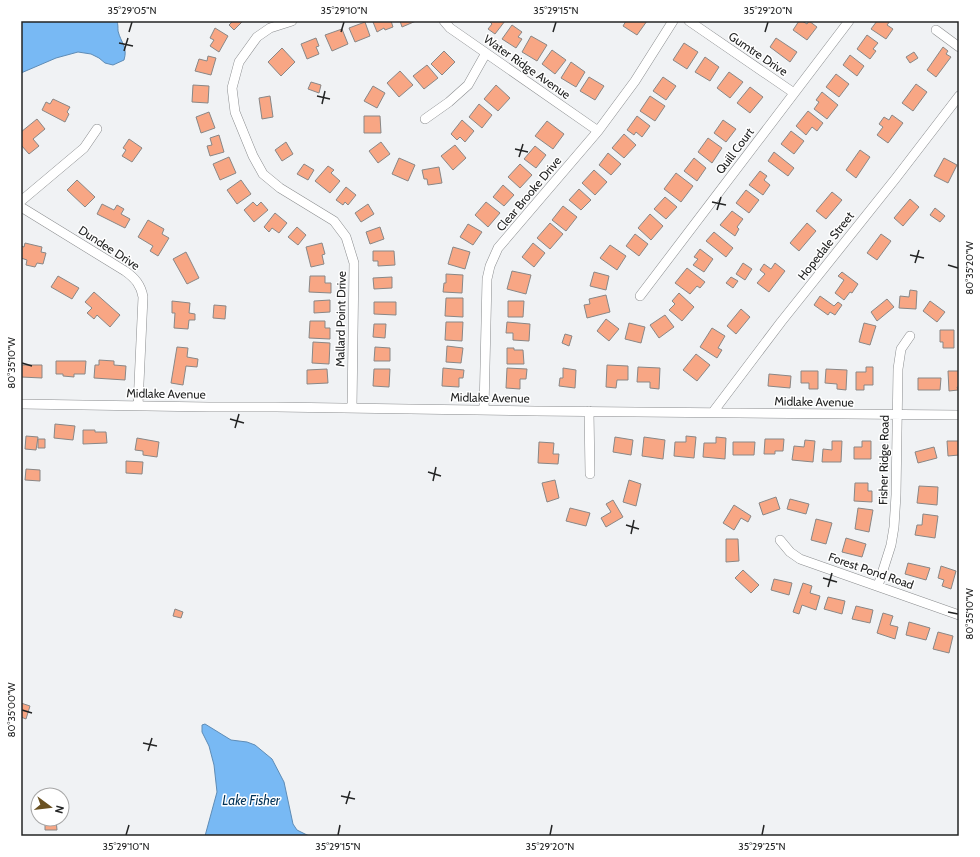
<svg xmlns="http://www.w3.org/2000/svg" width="980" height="857" font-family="Cabin,sans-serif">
	<rect width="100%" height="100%" fill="#f0f2f4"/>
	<!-- water -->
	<path fill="#78b9f4" stroke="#5e8cb6" d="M21,21H117C118,24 118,28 118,31C121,43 128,47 124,60L113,65L105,63L99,58L91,54L78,52L56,58L21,73Z
		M205,724L231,740L247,742L255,745L272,759L284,782L293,824L297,830L309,836H205L217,792L214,765L209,746L202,732V725Z"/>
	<!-- building -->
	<path fill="#f8a684" stroke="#898786" d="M231,21H243L234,30L229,25L232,22Z
		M375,21H391L393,27L385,30L384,28L377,32L373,22Z
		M400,21H416L402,27Z
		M489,21H505L495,34L488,29L492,24Z
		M626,21H647L637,35L623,26Z
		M799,21H802L807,24L809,21L817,27L807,40L793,30Z
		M877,21H890L887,25L893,29L886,39L871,29Z
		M365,22L370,36L355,42L349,28Z
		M512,25L522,32L518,37L522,39L516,48L502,39Z
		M215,28L228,36L219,52L210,46L214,40L210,38Z
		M342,29L348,44L332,51L325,35Z
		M867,35L878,43L873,49L876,51L870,59L857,49Z
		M531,36L547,45L537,61L522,52Z
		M316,38L319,46L316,47L319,54L307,59L301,44Z
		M776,38L797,52L790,62L770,47Z
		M684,43L698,52L687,69L673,60Z
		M943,47L948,51L946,54L951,57L936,77L927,70Z
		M282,48L295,62L281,76L268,62Z
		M552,50L566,60L555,74L542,64Z
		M444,51L455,62L442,75L431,64Z
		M914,52L918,58L910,63L906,57Z
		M850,55L864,66L857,76L843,65Z
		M208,56L216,58L211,75L195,71L199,59L207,61Z
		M705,57L719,67L710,81L695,72Z
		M571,62L585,72L576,87L561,78Z
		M427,65L438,78L424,89L413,76Z
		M400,71L413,85L399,97L387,83Z
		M729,72L743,82L730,98L717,88Z
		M836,74L849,84L839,97L826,87Z
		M589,77L604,86L595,100L580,91Z
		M663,77L676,86L666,100L653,91Z
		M311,82L321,85L319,93L308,89Z
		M916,84L927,92L913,111L902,103Z
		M193,85L209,86L208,103L192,102Z
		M496,85L510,98L498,111L484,99Z
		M373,86L385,93L377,108L364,101Z
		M750,87L763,97L750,113L737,103Z
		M822,92L838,105L827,119L814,109L819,102L816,100Z
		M270,96L273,117L262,119L259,98Z
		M650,96L665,106L655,121L640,111Z
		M53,99L70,107L67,112L69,114L65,122L42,110L46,102L50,104Z
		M479,104L492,115L482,128L469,117Z
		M808,111L823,123L817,131L812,127L806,135L796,126Z
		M209,112L215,128L201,133L196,117Z
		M892,115L903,123L888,143L877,135L883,127L879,124L884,117L889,120Z
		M364,116H380L381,133H364Z
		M637,116L650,126L642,137L636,132L634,135L627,130Z
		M37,119L45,129L33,139L39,146L29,154L21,145V132Z
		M462,120L474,131L465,142L460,137L457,140L451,134Z
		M723,120L736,129L726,142L714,133Z
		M547,121L564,134L553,149L535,136Z
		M791,131L804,141L794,154L781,144Z
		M624,134L636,145L624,158L612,148Z
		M219,135L224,152L210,156L207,146L212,145L210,138Z
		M708,138L722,148L712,163L698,152Z
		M129,139L142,148L132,162L122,156L126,150L123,148Z
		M286,142L293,154L282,161L275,150Z
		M381,142L390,154L378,163L369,151Z
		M455,145L466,158L453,170L441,156Z
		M535,146L546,155L536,168L524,159Z
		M860,150L870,157L856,178L846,170Z
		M774,152L794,168L788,176L768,161Z
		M608,153L621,164L611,175L599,165Z
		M229,157L236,173L220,180L213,164Z
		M399,158L415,165L408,181L392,174Z
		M694,158L706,168L697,181L684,171Z
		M944,158L957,165L948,183L934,176Z
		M304,164L314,170L308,180L297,174Z
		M520,164L532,175L520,188L508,177Z
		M328,166L334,170L331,173L340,181L330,193L315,181Z
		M439,167L442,183L428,185L427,179H424L422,170Z
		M594,170L607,182L595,195L582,183Z
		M760,171L767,176L764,180L770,185L763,195L749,185Z
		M676,173L693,186L681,202L664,189Z
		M77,180L95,197L85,207L67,190Z
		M241,180L251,194L237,204L227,190Z
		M503,185L514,195L504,206L493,197Z
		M346,187L356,195L348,205L345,202L343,205L336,200Z
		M579,189L591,200L581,210L569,200Z
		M746,190L759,200L749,213L736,203Z
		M832,192L842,200L826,219L816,211Z
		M665,197L677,207L666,219L654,209Z
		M910,199L919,207L903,226L894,218Z
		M253,202L257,206L261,202L268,210L254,222L244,210Z
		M486,202L500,213L488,227L475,215Z
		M102,204L114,210L117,205L124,209L121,214L130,219L125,228L97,214Z
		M368,204L374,214L361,222L355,213Z
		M563,206L577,217L566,231L552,220Z
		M935,208L945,216L940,222L930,215Z
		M732,211L743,219L737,227L739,229L735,236L720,225Z
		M275,213L287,223L279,233L272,228L269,232L264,227Z
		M650,214L663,226L651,240L638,228Z
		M148,220L164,229L162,234L169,238L158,256L150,251L153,246L138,237Z
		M550,223L563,234L550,249L537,238Z
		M807,223L816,231L799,251L790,243Z
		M468,224L482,232L473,245L460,237Z
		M297,227L306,235L298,245L288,237Z
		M380,227L384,239L370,244L366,232Z
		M714,232L733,248L726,257L706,241Z
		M635,234L648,244L639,256L626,246Z
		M881,234L891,241L877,260L867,253Z
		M25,243L42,247L41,252L46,253L43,264L37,263L35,267L26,265L27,260L21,258V246L24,247Z
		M322,243L325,254L322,255L324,264L311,267L306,247Z
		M533,243L545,253L534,267L522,257Z
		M610,245L626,256L617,270L600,258Z
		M453,247L470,252L465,269L448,264Z
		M700,249L713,259L704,272L693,265L698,259L694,257Z
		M373,251H394L395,265L378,266V261H373Z
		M186,252L199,278L187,284L173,259Z
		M743,263L752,269L745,280L736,274Z
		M775,263L785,271L769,292L757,283L765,274L760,270L764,264L771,269Z
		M687,268L705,282L700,288L697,286L690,294L675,283Z
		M512,271L531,275L526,294L507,289Z
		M594,272L609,276L606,290L590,286Z
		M842,272L858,284L852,293L850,292L844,300L835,293L844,280L838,276Z
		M446,274L463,275L462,293L443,292L444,283H446Z
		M58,276L79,288L72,299L51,287Z
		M310,276H325V283H331V293L309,292Z
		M392,277V288L374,289L373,278Z
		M731,277L738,281L733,288L726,283Z
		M910,290L917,291L916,309L899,308L900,296L909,297Z
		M94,292L120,315L110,327L97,315L94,319L87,313L92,308L85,302Z
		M679,293L694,307L682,321L669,310L675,304L672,301Z
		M606,295L610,312L587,318L584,305L590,304L589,299Z
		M820,296L834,306L838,302L842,305L835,315L830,312L828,315L814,305Z
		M446,298H463V317L445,316Z
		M887,299L894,307L877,321L871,312Z
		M330,300V312L314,313V301Z
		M172,301L190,303L189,313L195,314V320H189L188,329L174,328L175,313H172Z
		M508,301H524L523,317H508Z
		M930,301L945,312L937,322L923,311Z
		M374,302H396V315L374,314Z
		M214,305L226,306L225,319L213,318Z
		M741,309L750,317L736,334L727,326Z
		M665,315L674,327L659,338L650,325Z
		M606,319L619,329L609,341L597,331Z
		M310,321H325V328H330V339L309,338Z
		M446,322H463L462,341L445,340Z
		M507,322L530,324L529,341L513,340V333H506Z
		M629,323L645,327L641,343L625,339Z
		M864,323L876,326L870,345L859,342Z
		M374,324H386L385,338L373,337Z
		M712,328L725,336L718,348L722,350L717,358L700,347Z
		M940,330H954V348H943V342H940Z
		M565,334L572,336L569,346L562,343Z
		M313,342L330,343L329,364L312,363Z
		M447,346L463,348L461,363L446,362Z
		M177,347L188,348L187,357L198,359L197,367L186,366L183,385L171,383Z
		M375,347L390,348V361H374Z
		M507,348H514V350H523L524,364H507Z
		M696,354L710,365L697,381L683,370Z
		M99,360L114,361V365L126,366L125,380L94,378L95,365H99Z
		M56,361H86L85,374H74V377L63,376V374H56Z
		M21,365H42V378L21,377Z
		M607,365L628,366V380H617L616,388L606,387Z
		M638,367L660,368L659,389L650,388V382H637Z
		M866,367H873V385H864V390H856V372H866Z
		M443,368L464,370L463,378H459V387L442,386Z
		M507,368L527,369L526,379H520V389L506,388Z
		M563,368L576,370L575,388L559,386L560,378H563Z
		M327,369L328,383L307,384V370Z
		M374,369H390L389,387L373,386Z
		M826,369L847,370L846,390L837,389V384L825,383Z
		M801,371H818V389H809V383H801Z
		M948,371H959V387H957L958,390L949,391Z
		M769,374L791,376L790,388L768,386Z
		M918,378H941L940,390H918Z
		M55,424L75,426L73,440L54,438Z
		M83,430H95V432H106L107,443L83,444Z
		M26,436L38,437L36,450L25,449Z
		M686,436L696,437L694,458L674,456L675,442H686Z
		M615,437L633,440L631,455L613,452Z
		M644,437L665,440L663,459L642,456Z
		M716,437L726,438L725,459L703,457L704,443H716Z
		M137,438L159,442L157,457L143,455V451L135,450Z
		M38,439H45V448H38Z
		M765,439H784L783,451H775V454H764Z
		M805,440L815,441L813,462L792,460L794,446L804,447Z
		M832,441H842L841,462H822L823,449L832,450Z
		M862,441H871V459H854V447H862Z
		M947,441H959V455L948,456Z
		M539,442L554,443L553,454H559L558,464L538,463Z
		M733,442H755L754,455H733Z
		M934,447L937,458L918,463L915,452Z
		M126,461L143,462L142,474L126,473Z
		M26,469L40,470V481L25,480Z
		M555,480L559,498L547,502L542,483Z
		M629,480L641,484L636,506L623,502Z
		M855,483H868V491H872V502L854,501Z
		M919,486L938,487L937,505L917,503Z
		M776,497L780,509L763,515L759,503Z
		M790,499L809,504L806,514L787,509Z
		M613,500L623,517L606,527L601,518L611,512L606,504Z
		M734,505L751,516L748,522L741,518L734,530L723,523Z
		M570,508L590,513L586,526L566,521Z
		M858,508L873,510L869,532L855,529Z
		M923,514L938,516L935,538L915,535L917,525H922Z
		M816,519L832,523L826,544L811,540Z
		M846,538L866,544L862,557L842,552Z
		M726,539H738L739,561L726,562Z
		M908,563L930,568L926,580L905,574Z
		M941,566L956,571L951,589L942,586L944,580L938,578Z
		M743,570L759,585L751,593L735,578Z
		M774,579L792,583L789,595L771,590Z
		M803,583L812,586L810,593L820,596L816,610L802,605L799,614L793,612Z
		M828,597L845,601L842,614L824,609Z
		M856,606L873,610L870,623L852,619Z
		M175,609L183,612L181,618L173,616Z
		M883,613L893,616L890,625L898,627L895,639L877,633Z
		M909,622L930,628L926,640L906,635Z
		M938,632L953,636L949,653L933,649Z
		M21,703L30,706L26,719L21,717Z
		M45,819H56L57,830H45Z"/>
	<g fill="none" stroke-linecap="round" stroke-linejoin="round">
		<defs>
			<path id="minor" d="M292,21L270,28L257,37L239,62L232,88L235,112L253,156L263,174L280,188L334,221L346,237L354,263L352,408
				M444,21L450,28L598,131
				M689,21L794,93
				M936,30L959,47
				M425,119L449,102L468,85L486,53
				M21,201L84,148L97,129
				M21,207L125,271C135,278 141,285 143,297L138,405
				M640,296L849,21
				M21,404L209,407H276L535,411L959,415
				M484,410L487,279L490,266L498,248L598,131L635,81L673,21
				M589,411L590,474
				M713,412L781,322L896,178L959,96
				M780,540L790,552L800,559L959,615
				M878,586L891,545L894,527L896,495L898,369L901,349L910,336"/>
		</defs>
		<!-- minor casing -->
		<use href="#minor" stroke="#8a8c8e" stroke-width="10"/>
		<!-- minor -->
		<use href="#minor" stroke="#fff" stroke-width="9"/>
	</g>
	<!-- ticks -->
	<path fill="none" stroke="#232424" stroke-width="1.5" d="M129,32L132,22M341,32L344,22M553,32L556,22M765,32L768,22M119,43L133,46M124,51L128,38M317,96L330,99M322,104L325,91M515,149L528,152M519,157L523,144M712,202L726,205M717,210L721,197M910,255L924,258M915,263L919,250M948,265L958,268M22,363L32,366M230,419L244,423M235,428L239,414M428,472L441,476M433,481L436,467M626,525L639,529M631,534L634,520M823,578L837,582M828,587L832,573M948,612L958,614M22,710L32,713M143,743L157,746M148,751L152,738M341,796L355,799M346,804L350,791M126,835L129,825M338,835L340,825M550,835L552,825M762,835L764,825"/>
	<g text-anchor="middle" stroke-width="3" stroke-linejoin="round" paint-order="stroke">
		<!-- street labels -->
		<g font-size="12" fill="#232424" stroke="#fff">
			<text transform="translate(758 54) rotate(34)" y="4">Gumtre Drive</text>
			<text transform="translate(527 67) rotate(35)" y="4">Water Ridge Avenue</text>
			<text transform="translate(735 151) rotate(-53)" y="4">Quill Court</text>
			<text transform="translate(529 194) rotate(-50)" y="4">Clear Brooke Drive</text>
			<text transform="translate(826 246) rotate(-52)" y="4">Hopedale Street</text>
			<text transform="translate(109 248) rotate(33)" y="4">Dundee Drive</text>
			<text transform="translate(341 319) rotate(-89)" y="4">Mallard Point Drive</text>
			<text transform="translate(166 394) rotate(1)" y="4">Midlake Avenue</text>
			<text transform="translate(490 398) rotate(1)" y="4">Midlake Avenue</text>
			<text transform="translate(814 402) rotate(1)" y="4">Midlake Avenue</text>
			<text transform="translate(884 460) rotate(-89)" y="4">Fisher Ridge Road</text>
			<text transform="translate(871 571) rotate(19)" y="4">Forest Pond Road</text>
		</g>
		<!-- water labels -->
		<g font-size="13" font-style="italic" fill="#003257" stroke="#fff">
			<text x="251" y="805">Lake Fisher</text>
		</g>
	</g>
	<!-- border -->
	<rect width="980" height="857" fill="none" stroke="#ffffff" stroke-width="44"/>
	<!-- north arrow -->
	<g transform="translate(50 807) rotate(105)"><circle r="19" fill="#ffffff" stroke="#a7a7a7"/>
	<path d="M0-3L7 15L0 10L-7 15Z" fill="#6a5122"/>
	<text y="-6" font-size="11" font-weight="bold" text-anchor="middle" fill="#232424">N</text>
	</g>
	<rect x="22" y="22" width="936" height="813" fill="none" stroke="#232424" stroke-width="1.5"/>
	<g font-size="10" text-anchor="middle" fill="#232424">
		<text x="132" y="14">35°29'05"N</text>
		<text x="344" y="14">35°29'10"N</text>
		<text x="556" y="14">35°29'15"N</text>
		<text x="768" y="14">35°29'20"N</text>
		<text transform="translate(969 268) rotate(-90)" y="4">80°35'20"W</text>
		<text transform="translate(11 363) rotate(-90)" y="4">80°35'10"W</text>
		<text transform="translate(969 614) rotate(-90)" y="4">80°35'10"W</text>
		<text transform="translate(11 710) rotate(-90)" y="4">80°35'00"W</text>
		<text x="126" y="850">35°29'10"N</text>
		<text x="338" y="850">35°29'15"N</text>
		<text x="550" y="850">35°29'20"N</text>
		<text x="762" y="850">35°29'25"N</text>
	</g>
</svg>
